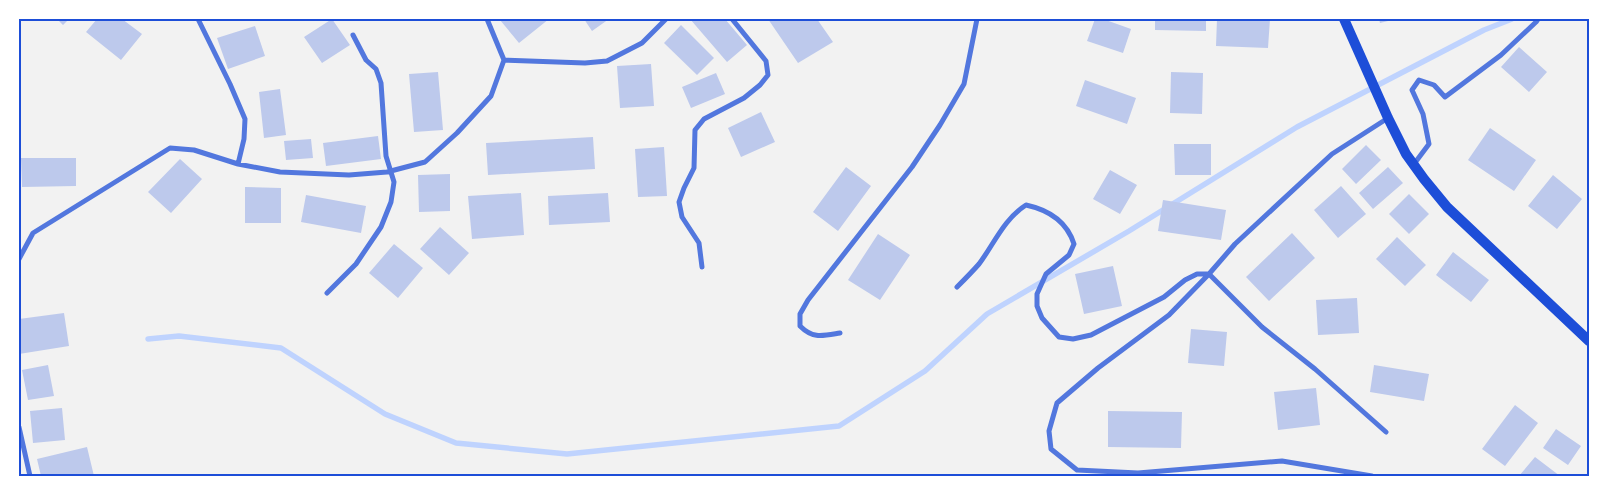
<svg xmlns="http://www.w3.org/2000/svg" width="1608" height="495" font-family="Jost,sans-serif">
	<rect width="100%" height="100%" fill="#f2f2f2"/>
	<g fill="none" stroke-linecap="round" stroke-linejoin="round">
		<!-- stream -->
		<path stroke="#bfd3fe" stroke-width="5.5" d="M148,339L179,336L281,348L385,414L456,443L567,454L839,426L925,371L987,314L1129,231L1297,127L1484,30L1512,19"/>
	</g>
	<!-- building -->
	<path fill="#bdc9ec" d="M57,19H69L63,25Z
		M97,19H122L142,34L121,60L86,32Z
		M332,19L350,45L322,63L304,37Z
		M501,19H549L519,43L500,20Z
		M584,19H609L592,31Z
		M690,19H725L747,45L727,62Z
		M768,19H817L833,42L798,63Z
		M1095,19H1103L1131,29L1123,53L1087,41Z
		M1155,19H1206V31L1155,30Z
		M1217,19H1270L1268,48L1216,46Z
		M1379,19H1396L1380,23Z
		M681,25L714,58L697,75L664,43Z
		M255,26L265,56L228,69L217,38Z
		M1519,47L1547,72L1529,92L1501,67Z
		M651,64L654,106L620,108L617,66Z
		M438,72L443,130L414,132L409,74Z
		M1171,72L1203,73L1202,114L1170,113Z
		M716,73L725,94L691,108L682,87Z
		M1085,80L1136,98L1127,124L1076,106Z
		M280,89L286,135L264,138L259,92Z
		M761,112L775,142L741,157L728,128Z
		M1490,128L1536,160L1514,191L1468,160Z
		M378,136L381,159L326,166L323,143Z
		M593,137L595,169L488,175L486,143Z
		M311,139L313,158L286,160L284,141Z
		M1174,144H1211V175H1175Z
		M1366,145L1381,160L1356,184L1342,169Z
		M664,147L667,196L638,197L635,149Z
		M21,158H76V186L22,187Z
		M180,159L202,179L171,213L148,192Z
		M846,167L871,186L838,231L813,212Z
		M1388,167L1403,183L1373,209L1359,193Z
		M1110,170L1137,185L1120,214L1093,199Z
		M450,174V211L419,212L418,175Z
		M1553,175L1582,199L1557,229L1528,206Z
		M1341,186L1366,214L1338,238L1314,210Z
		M245,187L281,188V223H245Z
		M521,193L524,235L472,239L468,196Z
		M608,193L610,222L549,225L548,196Z
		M1409,194L1429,214L1409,234L1389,214Z
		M306,195L366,206L361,233L301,222Z
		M1163,200L1226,210L1221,240L1158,231Z
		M440,227L469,253L449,275L420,249Z
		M1292,233L1315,258L1269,301L1246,277Z
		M878,234L910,255L880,300L848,280Z
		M1397,237L1426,265L1405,286L1376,259Z
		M394,244L423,268L398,298L369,273Z
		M1453,252L1489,280L1471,302L1436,275Z
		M1113,266L1122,306L1084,314L1075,274Z
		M1357,298L1359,333L1318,335L1316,300Z
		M64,313L69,346L19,354V319Z
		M1191,329L1227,332L1224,366L1188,363Z
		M48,365L54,396L28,400L22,370Z
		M1374,365L1429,374L1424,401L1370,392Z
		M1316,388L1320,425L1278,430L1274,392Z
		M1515,405L1538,423L1505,466L1482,449Z
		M62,408L65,440L33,443L30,411Z
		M1108,411L1182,412L1181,448L1108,447Z
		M1556,429L1581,446L1568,465L1543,448Z
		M87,447L94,476H41L37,459Z
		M1535,457L1560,476H1519Z"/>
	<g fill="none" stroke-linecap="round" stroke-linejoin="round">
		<!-- minor -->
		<path stroke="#5277de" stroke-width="5" d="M504,60L585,63L607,61L642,43L666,19
			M238,164L280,172L349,175L387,172L425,162L457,133L491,96L504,60L487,19
			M1414,164L1429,144L1423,114L1412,90L1419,80L1434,85L1445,97L1501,55L1536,22L1538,19
			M19,259L33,233L170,148L194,150L238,164L244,139L245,119L230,84L198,19
			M702,267L699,243L682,217L679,202L684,188L694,168L695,130L704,119L744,98L760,85L768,75L766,61L732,19
			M957,287C964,280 972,272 979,264C994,244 1004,219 1026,205C1049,210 1067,222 1074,244L1069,255L1046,274L1037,294V306L1042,318L1059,337L1073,339L1091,335L1164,297L1185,280L1197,274H1209L1262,327L1315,369L1386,432
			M327,293L356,264L381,227L391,202L394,182L386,156L381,83L376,69L366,60L353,35
			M840,333C822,336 813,339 800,326V314L808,300L912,167L940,125L964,84L977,19
			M19,427L30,476
			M1372,476L1282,461L1138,473L1077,470L1051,449L1049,431L1057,403L1098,368L1169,315L1209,274L1235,244L1332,154L1388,118"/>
		<!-- secondary -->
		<path stroke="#1d4ed8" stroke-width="10" d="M1344,19L1388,118L1406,154L1424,179L1447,207L1589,341"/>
	</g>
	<!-- border -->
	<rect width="1608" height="495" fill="none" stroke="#ffffff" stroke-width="40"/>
	<rect x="20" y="20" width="1568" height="455" fill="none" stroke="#1d4ed8" stroke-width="2"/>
</svg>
